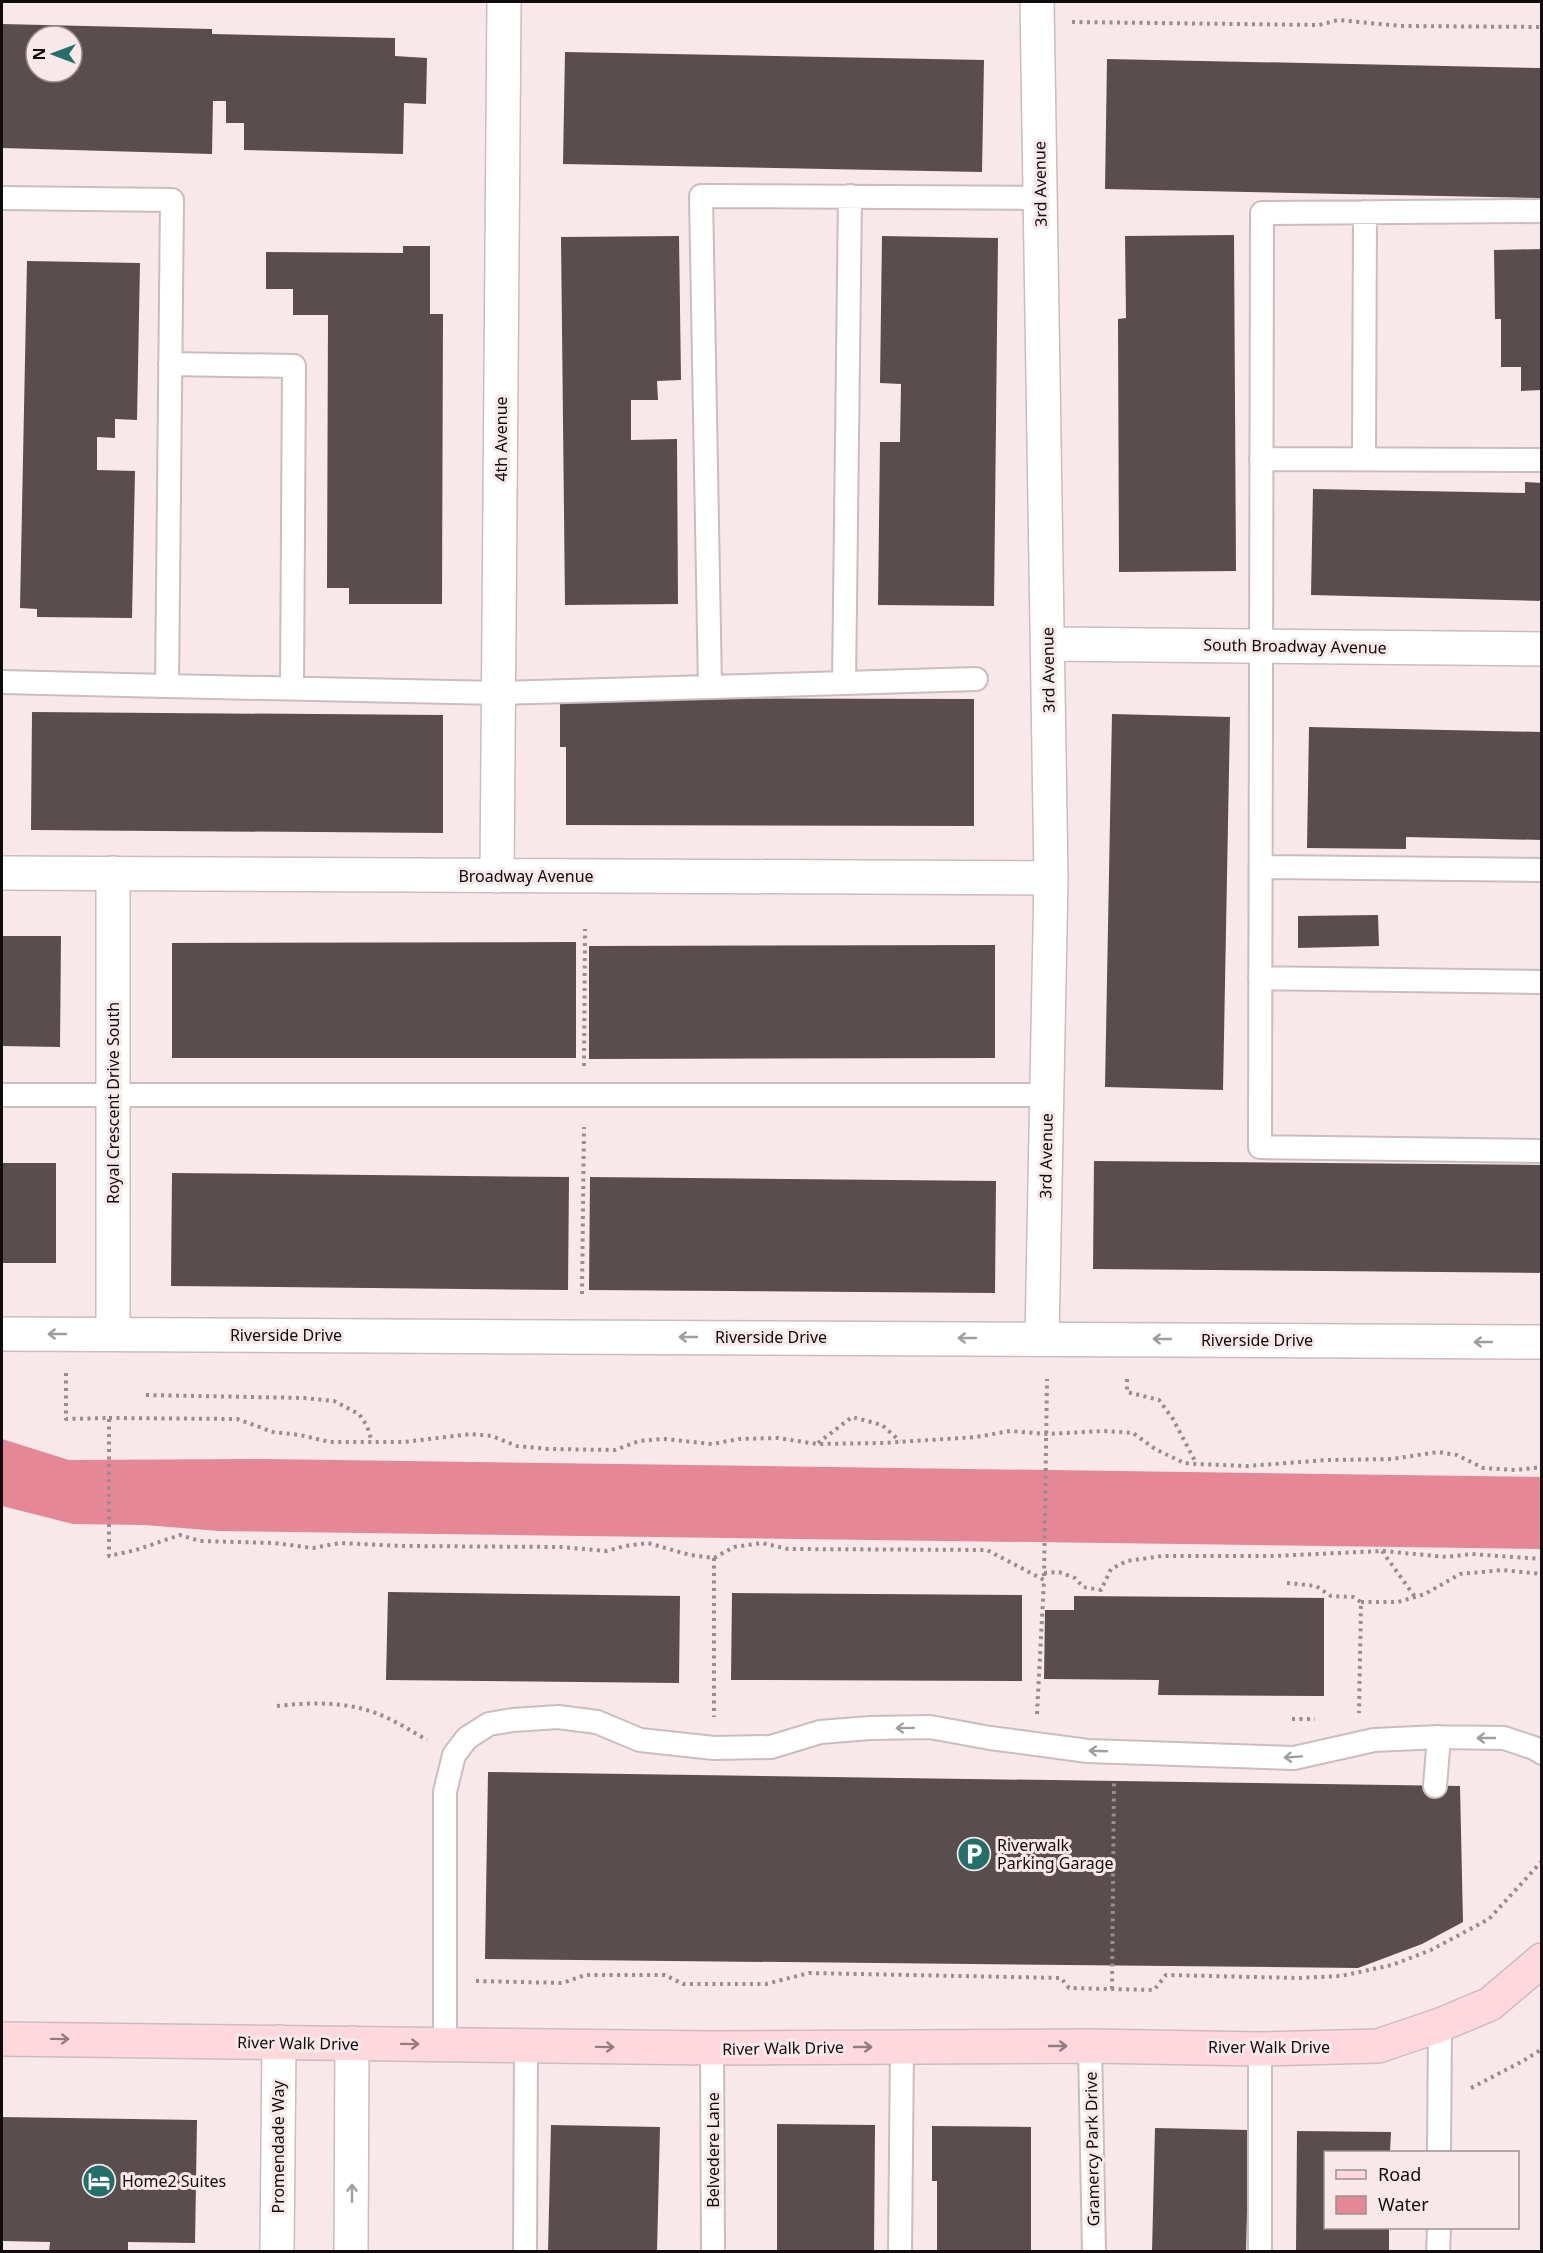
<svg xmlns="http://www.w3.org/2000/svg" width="1543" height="2253" font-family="'Noto Sans',sans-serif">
	<rect width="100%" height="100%" fill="#f8e8e9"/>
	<!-- water -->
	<path fill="#e58795" d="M2,1439L69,1460L264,1459L1541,1477V1549L219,1531L145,1525L73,1524L2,1506Z"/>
	<!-- building -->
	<path fill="#5a4d4e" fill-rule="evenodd" d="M2,24L212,29V34L395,38V56L427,58L426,104L404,103L403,154L244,150V123H226V101H213L212,154L2,148ZM36,36H72V72H36Z
		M565,52L984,60L982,172L563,164Z
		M1107,59L1542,68V198L1105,189Z
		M1234,235L1236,571L1119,572L1118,319L1126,318L1125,236Z
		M679,236L681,380L657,381L658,400H631V440L677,439L678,604L565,605L561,237Z
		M882,236L998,238L994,606L878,605L880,442H900L901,384L880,383Z
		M403,246H430V314H443L442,604H349V588H327L328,315H293V289H266V252L403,253Z
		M1542,249V390L1521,391V367H1501V319H1495L1494,250Z
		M27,261L140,263L137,420L115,419V438L97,437V470L135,471L132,618L37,617V609L20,608Z
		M1525,482L1542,483V601L1311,595L1313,489L1525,493Z
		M560,698L974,699V826L566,825V747H560Z
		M32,712L443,715V833L31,830Z
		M1112,714L1230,717L1223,1090L1105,1087Z
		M1309,727L1542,732V840L1406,837V849L1307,848Z
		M1378,915L1379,946L1298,948V916Z
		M2,936H61L60,1047L2,1046Z
		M576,942V1058H172V943Z
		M995,945V1058L589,1059V946Z
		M1094,1161L1542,1165V1273L1093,1269Z
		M2,1163H56V1263H2Z
		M172,1173L569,1177L568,1290L171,1286Z
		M590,1177L996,1181L995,1293L589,1290Z
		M388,1592L680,1596L679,1683L386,1680Z
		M732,1593L1022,1595V1681L731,1680Z
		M1074,1596L1324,1598V1696L1158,1695L1159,1680L1044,1679L1045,1610H1074Z
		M488,1772L1460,1786L1463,1922L1422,1944L1358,1968L485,1959Z
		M2,2117L197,2120L195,2243L128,2242V2252H49L50,2242L2,2241Z
		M777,2124L875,2125L874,2252H777Z
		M551,2125L660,2127L657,2252H548Z
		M932,2126L1031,2127V2252H937V2181H932Z
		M1155,2128L1249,2130L1246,2252H1152Z
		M1297,2131L1391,2132L1390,2152H1326V2228H1389V2252H1296Z"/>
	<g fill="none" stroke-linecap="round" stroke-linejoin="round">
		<defs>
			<path id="lane" d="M2,198L172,200L167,686L498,693L710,687L701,196L1040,198
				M1542,211L1262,213L1260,1147L1542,1151
				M170,364L294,366L292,688
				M1261,459L1542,460
				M1364,459L1365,212
				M2,682L167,686
				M844,683L976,679
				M710,687L844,683L850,196
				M1261,867L1542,870
				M1260,978L1542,982
				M2,1095H1047
				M1435,1786L1439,1737
				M445,2045V1792L454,1755L467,1738L489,1724L513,1720L558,1717L597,1722L640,1740L714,1748L771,1747L820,1732L870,1728L930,1727L990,1738L1088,1751L1294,1758L1374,1740L1439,1737L1504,1738L1534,1748L1542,1753
				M1090,2046L1094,2252
				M712,2048L713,2252
				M1260,2049V2252
				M1439,2152L1440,2025
				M525,2252L526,2046
				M900,2252L902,2047
				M1438,2252L1439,2228"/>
			<path id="street" d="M1037,2L1051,878L1042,1338
				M1048,644L1542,649
				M2,873L1051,878
				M113,873V1333
				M497,876L504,2
				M2,1334L1542,1342
				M277,2252L279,2042
				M351,2252L352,2043"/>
			<path id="secondary" d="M2,2039L712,2048L1090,2046L1260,2049L1378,2046L1440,2025L1490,2004L1542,1960"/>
		</defs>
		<!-- lane casing -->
		<use href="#lane" stroke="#cbbcbd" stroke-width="26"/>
		<!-- street casing -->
		<use href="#street" stroke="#cbbcbd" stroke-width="36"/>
		<!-- secondary casing -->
		<use href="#secondary" stroke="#cbbcbd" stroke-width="36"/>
		<!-- path -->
		<path stroke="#988d8e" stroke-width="4" stroke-dasharray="3 4.5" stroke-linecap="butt" d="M1072,22L1319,25L1338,20L1401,26L1542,27
			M584,1066L585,929
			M582,1294L584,1127
			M66,1373V1419L109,1418V1556L136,1550L180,1535L200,1541L274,1543L313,1548L340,1543L401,1546L561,1547L607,1551L625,1546L648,1543L690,1555L714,1558L734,1547L762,1543L788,1549L987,1550L1044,1580L1047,1379
			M1127,1379V1392L1159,1400L1173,1419L1196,1463
			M146,1395L304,1398L334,1401L359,1414L367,1426L372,1442
			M109,1418L237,1419L273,1432L300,1435L330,1442H404L471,1434L492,1436L517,1446L548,1449L615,1450L639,1441L664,1439L712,1444L739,1439L778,1438L817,1444L884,1443L976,1437L1010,1431L1046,1434L1104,1431L1133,1433L1155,1449L1184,1463L1197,1464L1247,1466L1328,1460L1392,1459L1438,1452L1457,1455L1483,1468L1515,1470L1542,1467
			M818,1443L852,1417L882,1425L900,1441
			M1382,1551L1415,1597
			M714,1558V1717
			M1044,1573L1059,1572L1075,1578L1083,1587L1101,1590L1111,1569L1127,1561L1162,1556H1273L1382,1551L1447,1557L1471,1554L1542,1559
			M1287,1583L1316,1586L1331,1596L1353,1597L1361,1602L1359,1713
			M1361,1602H1398L1425,1594L1460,1574L1503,1570L1542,1574
			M277,1706C314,1702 351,1701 385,1717C399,1723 413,1732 427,1740
			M1037,1714L1044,1580
			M1292,1719H1315
			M476,1981L563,1983L585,1975H665L683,1984H766L809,1973L1061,1978L1069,1988L1154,1990L1166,1975L1298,1978L1341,1976L1392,1965L1431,1950L1489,1919L1542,1861
			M1112,1989L1114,1783
			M1471,2088L1523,2061L1542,2049"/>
		<!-- lane -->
		<use href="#lane" stroke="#fff" stroke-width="22"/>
		<!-- street -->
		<use href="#street" stroke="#fff" stroke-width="33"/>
		<!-- secondary -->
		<use href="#secondary" stroke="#ffd8de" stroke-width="33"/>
	</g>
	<!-- one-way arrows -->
	<defs><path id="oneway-shaft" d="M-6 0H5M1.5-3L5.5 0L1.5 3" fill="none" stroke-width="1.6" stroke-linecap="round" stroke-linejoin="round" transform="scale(1.5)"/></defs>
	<g stroke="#9f9d9e">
		<use href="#oneway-shaft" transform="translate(57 1334) rotate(180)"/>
		<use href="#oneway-shaft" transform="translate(688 1337) rotate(-180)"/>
		<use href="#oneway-shaft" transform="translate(967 1338) rotate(-180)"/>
		<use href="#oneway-shaft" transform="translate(1162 1339) rotate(-180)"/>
		<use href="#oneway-shaft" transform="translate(1483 1342) rotate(-180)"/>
		<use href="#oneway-shaft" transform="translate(905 1728) rotate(179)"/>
		<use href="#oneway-shaft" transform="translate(1486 1738) rotate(-180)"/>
		<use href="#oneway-shaft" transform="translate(1098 1751) rotate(-178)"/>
		<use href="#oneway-shaft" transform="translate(1293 1757) rotate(176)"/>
		<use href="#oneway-shaft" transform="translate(352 2193) rotate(-90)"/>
	</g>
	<g stroke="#937c80">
		<use href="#oneway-shaft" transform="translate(60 2039) rotate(1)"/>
		<use href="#oneway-shaft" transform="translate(410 2044) rotate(1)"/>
		<use href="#oneway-shaft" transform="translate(1058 2046)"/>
		<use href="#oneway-shaft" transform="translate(605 2047) rotate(1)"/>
		<use href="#oneway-shaft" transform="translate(863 2047)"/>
	</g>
	<!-- icons -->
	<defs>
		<symbol id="parking-disc" viewBox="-11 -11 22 22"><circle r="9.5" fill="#246f6c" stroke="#f8e8e9"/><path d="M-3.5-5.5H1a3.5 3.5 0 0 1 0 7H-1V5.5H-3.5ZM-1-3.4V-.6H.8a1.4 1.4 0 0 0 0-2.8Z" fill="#fff"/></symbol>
		<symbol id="hotel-disc" viewBox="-11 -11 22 22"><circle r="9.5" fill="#246f6c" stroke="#f8e8e9"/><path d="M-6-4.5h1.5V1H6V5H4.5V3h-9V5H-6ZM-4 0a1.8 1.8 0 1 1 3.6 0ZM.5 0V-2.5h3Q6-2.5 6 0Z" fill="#fff"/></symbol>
	</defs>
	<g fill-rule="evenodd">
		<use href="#parking-disc" x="955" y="1835" width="38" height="38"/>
		<use href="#hotel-disc" x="80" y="2162" width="38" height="38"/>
	</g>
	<g text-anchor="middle" stroke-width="6" stroke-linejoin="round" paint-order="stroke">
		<!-- street labels -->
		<g font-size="16" fill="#100b0c" stroke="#f8e8e9">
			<text transform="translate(1040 184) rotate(-91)" y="6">3rd Avenue</text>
			<text transform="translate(501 439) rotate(-90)" y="6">4th Avenue</text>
			<text transform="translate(1295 646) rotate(1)" y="6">South Broadway Avenue</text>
			<text transform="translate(1048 670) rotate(-91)" y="6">3rd Avenue</text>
			<text x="526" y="882">Broadway Avenue</text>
			<text transform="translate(113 1103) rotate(-90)" y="6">Royal Crescent Drive South</text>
			<text transform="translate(1046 1156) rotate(-89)" y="6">3rd Avenue</text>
			<text x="286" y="1341">Riverside Drive</text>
			<text x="771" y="1343">Riverside Drive</text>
			<text x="1257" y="1346">Riverside Drive</text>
			<text transform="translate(298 2043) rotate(1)" y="6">River Walk Drive</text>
			<text x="1269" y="2053">River Walk Drive</text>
			<text transform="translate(783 2048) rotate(-1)" y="6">River Walk Drive</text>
			<text transform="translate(278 2147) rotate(-90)" y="6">Promendade Way</text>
			<text transform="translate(1092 2149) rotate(-91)" y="6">Gramercy Park Drive</text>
			<text transform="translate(713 2150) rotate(-90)" y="6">Belvedere Lane</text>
		</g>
		<!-- poi labels -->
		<g font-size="16" fill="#100b0c" stroke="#f8e8e9" text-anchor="start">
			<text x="997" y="1851">Riverwalk<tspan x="997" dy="18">Parking Garage</tspan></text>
			<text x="122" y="2187">Home2 Suites</text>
		</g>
	</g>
	<!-- border -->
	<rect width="1543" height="2253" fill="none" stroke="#100b0c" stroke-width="6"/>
	<!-- legend -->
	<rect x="1324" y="2151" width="195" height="78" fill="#f8e8e9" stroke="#9b9091" stroke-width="1.5"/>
	<rect x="1336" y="2170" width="30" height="9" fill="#ffd8de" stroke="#9b9091" stroke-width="1.5"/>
	<text x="1378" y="2181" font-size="18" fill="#100b0c">Road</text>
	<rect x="1336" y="2196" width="30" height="18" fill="#e58795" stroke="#9b9091" stroke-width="1.5"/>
	<text x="1378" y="2211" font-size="18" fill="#100b0c">Water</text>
	<!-- north arrow -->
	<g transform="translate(54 54) rotate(270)"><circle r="28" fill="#f8e8e9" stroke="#9b9091" stroke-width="1.5"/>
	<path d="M0-4.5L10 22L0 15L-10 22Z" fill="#246f6c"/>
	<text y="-9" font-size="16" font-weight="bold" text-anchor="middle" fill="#100b0c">N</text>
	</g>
</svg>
